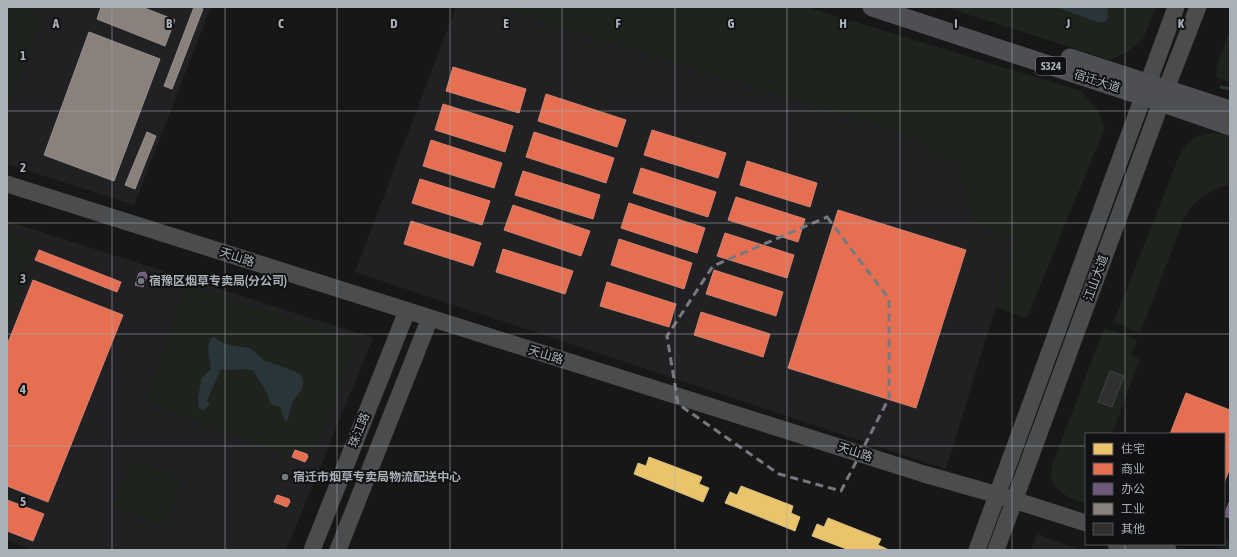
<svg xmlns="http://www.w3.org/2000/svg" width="1237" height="557" font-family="'Asap Condensed','Noto Sans SC',sans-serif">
	<rect width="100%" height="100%" fill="#171717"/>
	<!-- built -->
	<path fill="#212123" d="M7,7H211L134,205L7,164Z
		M456,7H497L864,121L917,138L922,145L957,162L975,225L1017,238L946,469L355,272Z
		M7,221L373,338L286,550H31L7,540Z
		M1037,534L1081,550H1031Z"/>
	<!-- green -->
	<path fill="#1e241d" d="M7,7H19L43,16L7,111Z
		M497,7H807L1081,91L1098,110L1105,127L1027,318L996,307L1017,238L975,225L957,162L922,145L917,138L864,121Z
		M945,7H1156L1143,39L1127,52L1110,60Z
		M1230,29V83L1217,77L1216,68Z
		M1212,133L1230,134V185C1225,185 1222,187 1218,188C1203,194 1196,202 1186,214L1140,333L1114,322L1179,156C1188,140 1193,136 1212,133Z
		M7,232L36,243L7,315Z
		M186,285L357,341L316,451L290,456L146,401Z
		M1104,328L1137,340L1131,355L1140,358L1112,434H1086V504C1068,498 1060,494 1050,478L1052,466Z
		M131,459L183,479L165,527L112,506Z
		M1224,539L1230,541V550L1210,544H1224Z"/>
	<!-- water -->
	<path fill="#2a3539" d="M1056,7H1107L1108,17L1105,22H1097Z
		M214,337L223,343L229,345L250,348L264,360L294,371L300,374L303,379V385L302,389L293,401L287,421C282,419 282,412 280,407C277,406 272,405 271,404C270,403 269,399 269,398C268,394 255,373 253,371C247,368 240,370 234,370C230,370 225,369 221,369L207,401L210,403C206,408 204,413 198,407L199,403L198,399L201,379L211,369L208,349L210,339Z"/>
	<!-- homes -->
	<path fill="#e9c46a" stroke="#d6be81" d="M649,457L702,477L699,484L709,488L703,502L634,474L638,463L646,466Z
		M741,486L793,506L791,513L800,517L795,531L725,503L730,492L737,495Z
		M828,518L881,539L878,545L887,549V550H849L812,536L817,524L824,527Z"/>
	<!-- shops -->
	<path fill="#e76f51" stroke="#d48270" d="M453,67L526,89L519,113L446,91Z
		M546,94L626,120L617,147L538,121Z
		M443,104L513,126L505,152L435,130Z
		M652,130L726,153L718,178L644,155Z
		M534,132L614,158L606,183L526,157Z
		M431,140L502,163L494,188L423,166Z
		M747,161L817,183L810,207L740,185Z
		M641,168L716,192L708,217L633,193Z
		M523,171L600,195L593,219L515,195Z
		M420,179L490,201L482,225L412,203Z
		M736,197L805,219L798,242L728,220Z
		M629,203L705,228L697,253L621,228Z
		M513,205L590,231L581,256L504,230Z
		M838,210L966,250L916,408L788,368Z
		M411,221L481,243L473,266L404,244Z
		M725,233L794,255L787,278L717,256Z
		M619,239L692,263L684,289L611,265Z
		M503,249L573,271L565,294L496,272Z
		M39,250L121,282L117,292L35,260Z
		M714,270L783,292L776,316L706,294Z
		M33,280L123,315L48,502L7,486V345Z
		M607,282L676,304L669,327L600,306Z
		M701,312L770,334L763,357L694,335Z
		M1186,393L1230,410V468L1224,483V434H1170Z
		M295,450L307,454L308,457L305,462L292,457Z
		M277,495L289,499L290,502L287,507L274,502Z
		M7,500L44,514L33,541L7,531Z"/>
	<!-- offices -->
	<path fill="#6d597a" stroke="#7f738d" d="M145,272L147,276L143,287L135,285L139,273Z
		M1230,500V518L1224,516Z"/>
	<!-- industry -->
	<path fill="#8a817c" stroke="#938f8e" d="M101,7H142L175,20L165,46L97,19Z
		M194,7L203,9L172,89L164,86Z
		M89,32L160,59L114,181L44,155Z
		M147,132L156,136L135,189L125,185Z"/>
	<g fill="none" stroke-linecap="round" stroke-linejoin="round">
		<!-- stream -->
		<path stroke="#2a3539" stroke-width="3" d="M1221,87L1230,89"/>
	</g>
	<!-- building -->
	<path fill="#303031" stroke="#3f4243" d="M1110,371L1124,376L1112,407L1098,402Z"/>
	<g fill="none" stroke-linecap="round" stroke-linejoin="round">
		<!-- secondary -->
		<path stroke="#4a4c4e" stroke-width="17" d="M7,184L924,474L998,495L1086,523
			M1116,544L1135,550
			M1150,544L1168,550
			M312,550L407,311
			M338,550L430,318
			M977,550L1176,7
			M996,550L1166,89L1198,7"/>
		<!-- primary -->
		<path stroke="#4d4f52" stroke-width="19" d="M872,7L1143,96L1230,126
			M1070,58L1230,110"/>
	</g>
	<!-- marked area -->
	<path fill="none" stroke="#767a80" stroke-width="3" stroke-dasharray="8 5" stroke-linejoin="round" d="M827,217L889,299V398L841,491L779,474L678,404L667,336L713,266Z"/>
	<!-- grid -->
	<path fill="none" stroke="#a9b0b8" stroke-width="1" stroke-opacity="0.55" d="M112,7V550M225,7V550M337,7V550M450,7V550M562,7V550M675,7V550M787,7V550M900,7V550M1012,7V550M1125,7V434M7,111H1230M7,223H1230M7,334H1230M7,446H1086M1224,446H1230M1125,544V550"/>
	<!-- markers -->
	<g fill="#767a80" stroke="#111113" stroke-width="1.5">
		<circle cx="141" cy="281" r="4"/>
		<circle cx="285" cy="477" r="4"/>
	</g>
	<g text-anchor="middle" stroke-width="4" stroke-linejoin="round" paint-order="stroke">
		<!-- shield labels -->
		<rect fill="#111113" stroke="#7b8086" stroke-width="1" x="1036" y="57" width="30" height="18" rx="3"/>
		<g font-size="11" font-weight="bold" fill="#a9b0b8">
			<text x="1051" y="70">S324</text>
		</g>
		<!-- street labels -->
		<g font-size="12" fill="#a9b0b8" stroke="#111113">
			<text transform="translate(1097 81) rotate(18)" y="4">宿迁大道</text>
			<text transform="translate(237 257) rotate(18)" y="4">天山路</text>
			<text transform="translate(1096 278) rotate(-70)" y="4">江山大道</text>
			<text transform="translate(546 355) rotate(17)" y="4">天山路</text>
			<text transform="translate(359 430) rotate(-68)" y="4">珠江路</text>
			<text transform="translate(855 452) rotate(18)" y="4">天山路</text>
		</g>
		<!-- poi labels -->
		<g font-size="12" font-weight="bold" fill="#a9b0b8" stroke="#111113" text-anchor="start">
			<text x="149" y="285">宿豫区烟草专卖局(分公司)</text>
			<text x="293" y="481">宿迁市烟草专卖局物流配送中心</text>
		</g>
	</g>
	<g font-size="13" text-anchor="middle" font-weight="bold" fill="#a9b0b8" stroke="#111113" stroke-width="4" stroke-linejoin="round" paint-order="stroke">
		<text x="56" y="28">A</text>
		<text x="169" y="28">B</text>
		<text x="281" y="28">C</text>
		<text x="394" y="28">D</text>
		<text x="506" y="28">E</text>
		<text x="618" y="28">F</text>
		<text x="731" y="28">G</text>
		<text x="843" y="28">H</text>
		<text x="956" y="28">I</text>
		<text x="1068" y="28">J</text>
		<text x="1181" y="28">K</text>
		<text x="23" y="60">1</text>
		<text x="23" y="172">2</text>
		<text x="23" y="283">3</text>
		<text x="23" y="394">4</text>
		<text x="23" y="506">5</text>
	</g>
	<!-- border -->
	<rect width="1237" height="557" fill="none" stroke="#a9b0b8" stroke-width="16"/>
	<!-- legend -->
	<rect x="1085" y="433" width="140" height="112" fill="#111113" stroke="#4e5155"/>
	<rect x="1093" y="443" width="20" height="12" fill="#e9c46a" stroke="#4e5155"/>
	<text x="1121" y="453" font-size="12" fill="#a9b0b8">住宅</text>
	<rect x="1093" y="463" width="20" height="12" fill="#e76f51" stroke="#4e5155"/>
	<text x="1121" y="473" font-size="12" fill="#a9b0b8">商业</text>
	<rect x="1093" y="483" width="20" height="12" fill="#6d597a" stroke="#4e5155"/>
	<text x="1121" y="493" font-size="12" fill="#a9b0b8">办公</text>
	<rect x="1093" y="503" width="20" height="12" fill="#8a817c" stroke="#4e5155"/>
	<text x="1121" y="513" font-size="12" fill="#a9b0b8">工业</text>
	<rect x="1093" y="523" width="20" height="12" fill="#303031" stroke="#4e5155"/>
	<text x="1121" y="533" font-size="12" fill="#a9b0b8">其他</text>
</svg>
